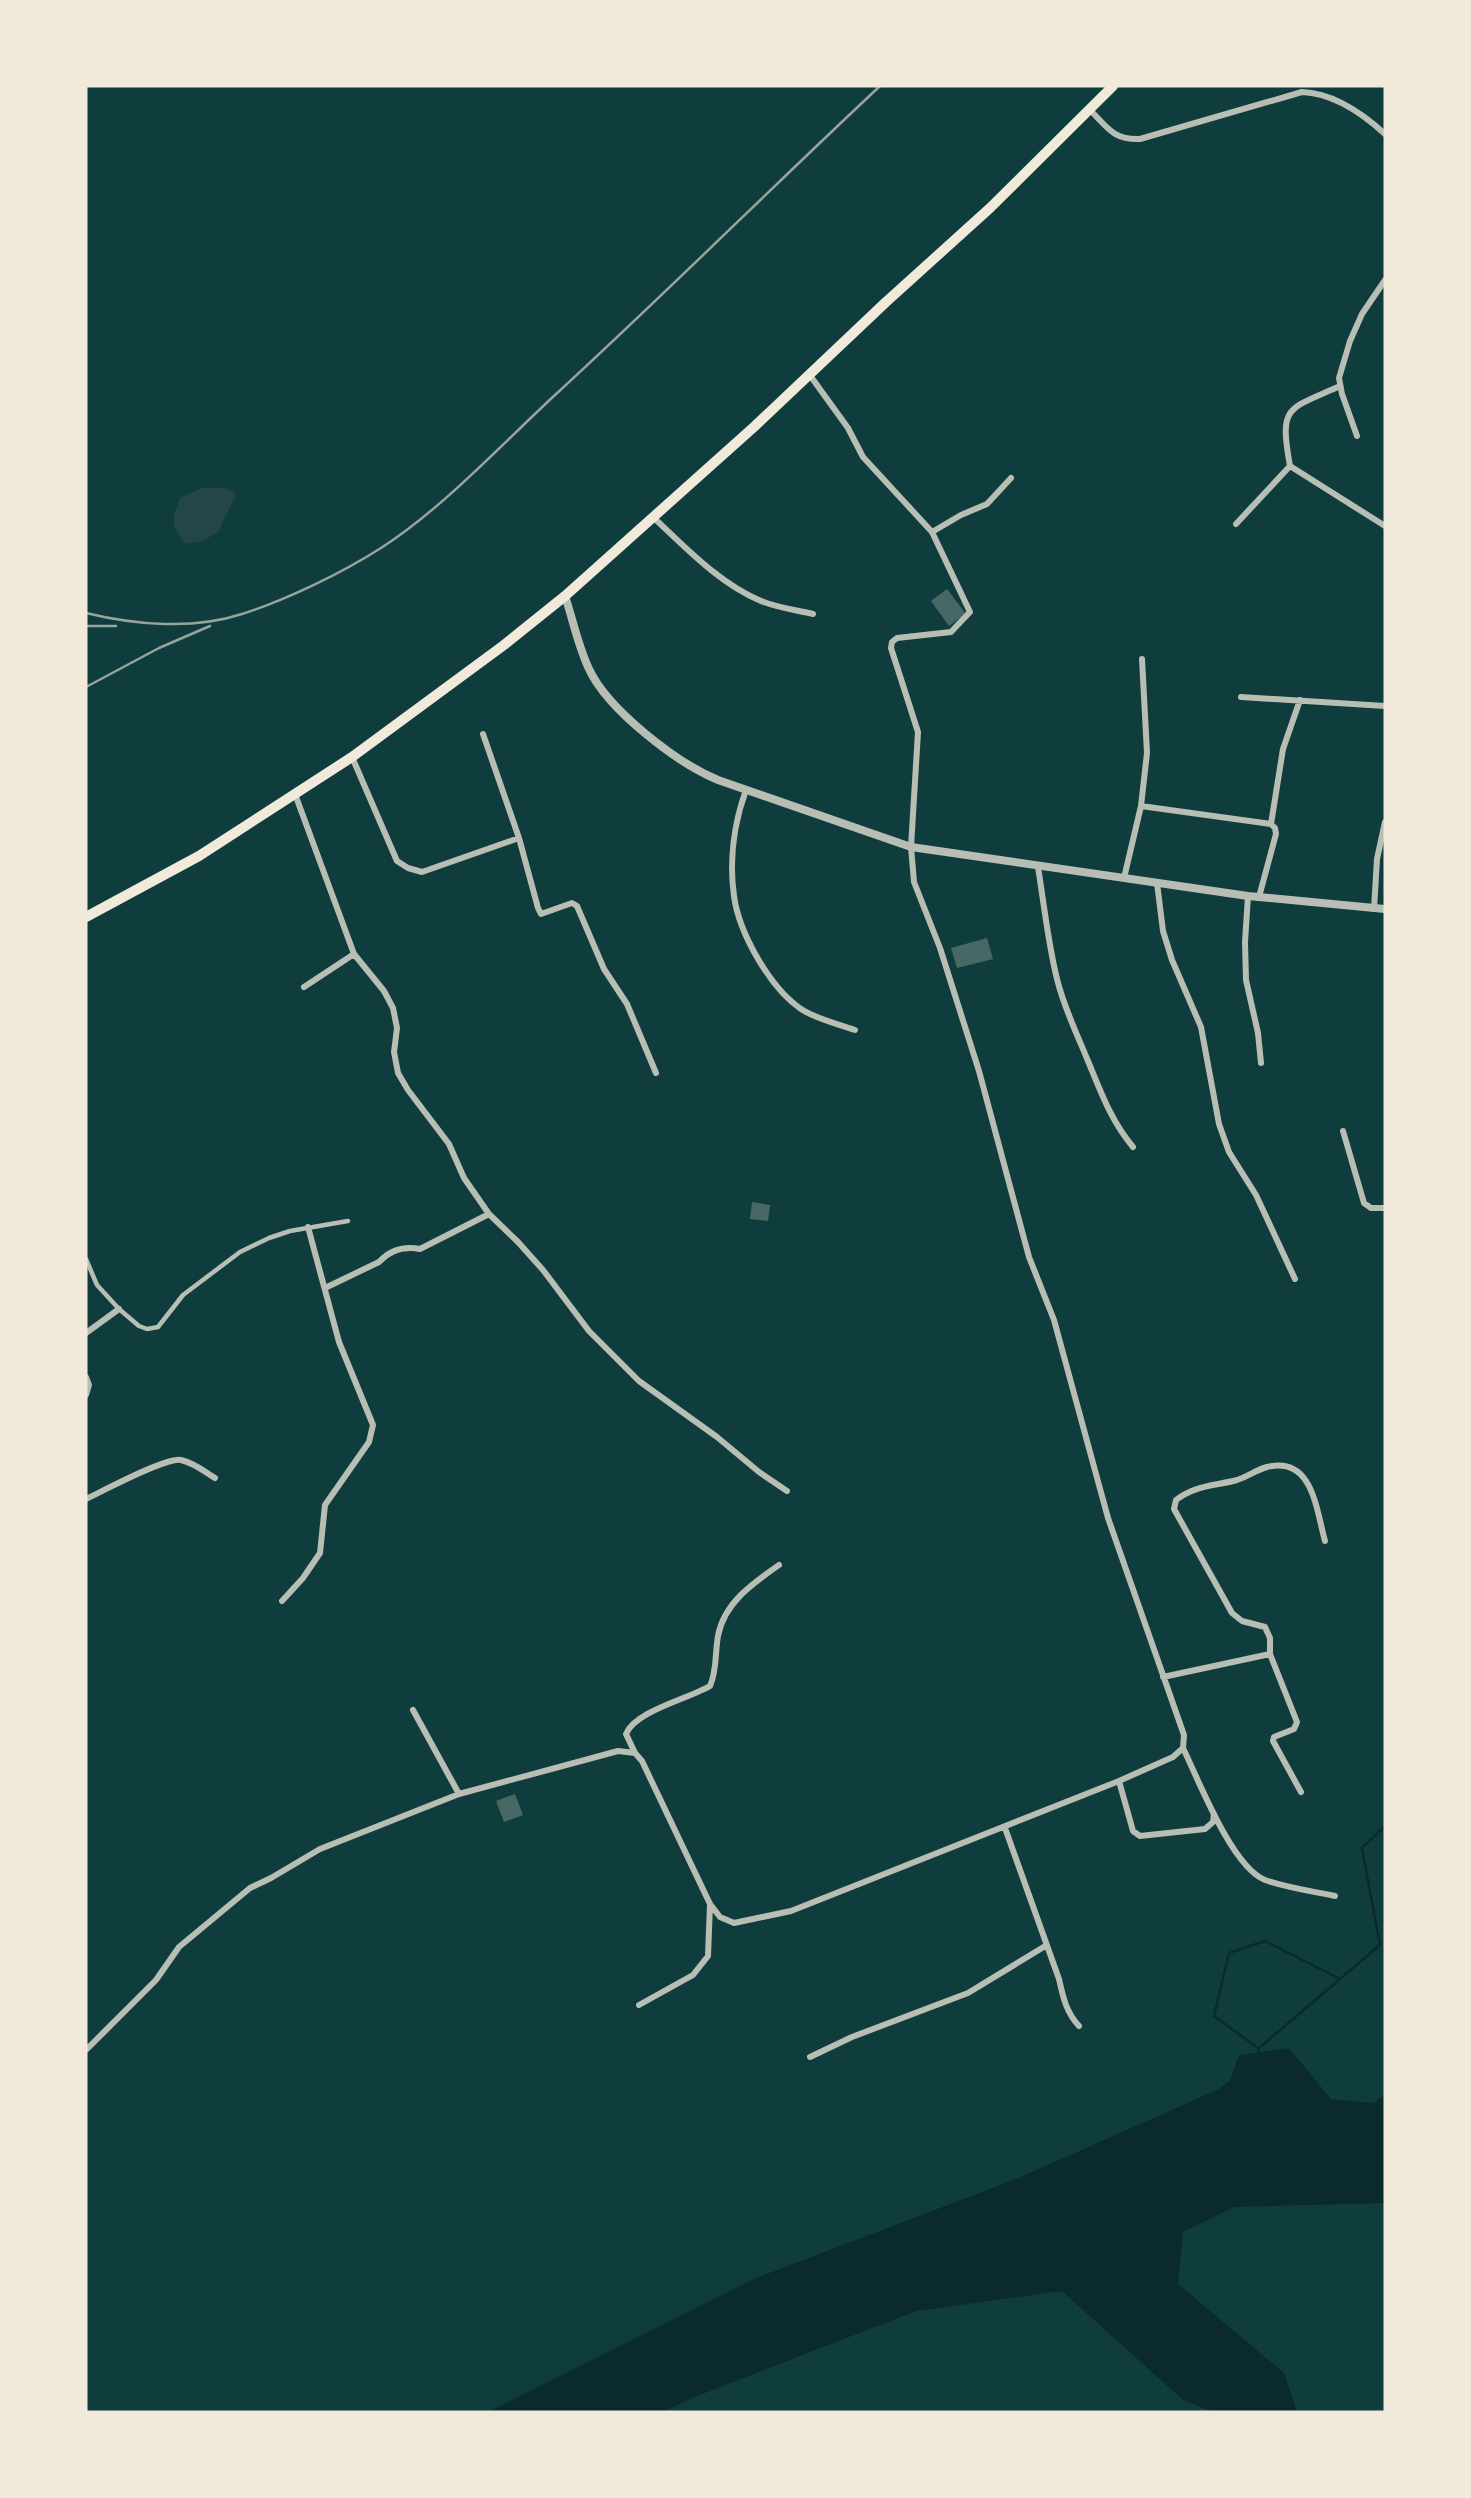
<svg xmlns="http://www.w3.org/2000/svg" width="1471" height="2498" font-family="Barlow,sans-serif">
	<rect width="100%" height="100%" fill="#0f3d3e"/>
	<!-- green -->
	<path fill="#244646" d="M202,488H225L236,493C232,507 223,517 219,532L202,541L186,544C170,524 171,522 180,498Z"/>
	<!-- water -->
	<path fill="#0a2a2b" d="M1289,2048L1331,2099L1373,2103L1385,2095V2203L1234,2207L1183,2232L1178,2284L1284,2373L1297,2412H1214L1183,2400L1062,2291L916,2311L692,2398L663,2412H488L756,2278L1016,2179L1217,2090L1230,2081L1239,2055Z"/>
	<g fill="none" stroke-linecap="round" stroke-linejoin="round">
		<!-- stream -->
		<path stroke="#0a2a2b" stroke-width="2.5" d="M1258,2048L1214,2016L1229,1953L1265,1941L1340,1979
			M1258,2052L1259,2048L1380,1945L1362,1848L1385,1826"/>
	</g>
	<!-- building -->
	<path fill="#486865" d="M947,589L966,614L949,626L931,601Z
		M987,938L993,959L957,968L951,948Z
		M752,1202L770,1205L768,1221L750,1219Z
		M515,1794L523,1815L504,1822L496,1801Z"/>
	<g fill="none" stroke-linecap="round" stroke-linejoin="round">
		<!-- pedestrian -->
		<path stroke="#b8beb3" stroke-width="4.5" d="M86,1259L97,1285L119,1309L139,1326L147,1329L158,1327L183,1295L240,1252L269,1238L290,1231L348,1221"/>
		<!-- minor -->
		<path stroke="#b8beb3" stroke-width="6" d="M1090,110C1108,128 1113,140 1140,139L1302,92C1333,93 1362,113 1385,134
			M1340,386C1287,410 1279,405 1290,466L1385,526
			M1357,436L1342,394L1339,378L1350,341L1362,314L1385,280
			M654,518C686,548 720,584 761,601C778,608 796,610 813,614
			M1236,524L1290,466
			M932,532L961,515L987,504L1011,478
			M1241,697L1385,706
			M483,734L519,838L538,908L541,914L572,903L577,906L604,969L627,1004L656,1073
			M352,757L397,861L408,868L422,872L519,838
			M746,790C734,823 729,861 734,896C739,933 770,988 801,1009C816,1019 838,1024 855,1030
			M295,794L354,954L384,991L393,1008L397,1028L394,1052L398,1073L408,1090L449,1144L464,1178L489,1214L518,1242L543,1270L589,1331L639,1381L717,1437L759,1472L787,1491
			M1141,806L1271,824L1275,828L1276,834L1259,897
			M1271,824L1283,749L1300,700
			M1038,867C1044,904 1048,943 1057,979C1064,1008 1077,1034 1088,1061C1101,1092 1111,1121 1133,1147
			M1124,878L1141,806L1147,753L1142,659
			M1157,883L1163,931L1172,960L1201,1027L1219,1124L1229,1152L1256,1195L1295,1279
			M1248,896L1245,942L1246,980L1258,1033L1261,1063
			M1374,909L1377,859L1385,822
			M304,987L354,954
			M1343,1131L1364,1203L1371,1208H1385
			M325,1288L379,1262C390,1250 404,1246 420,1249L489,1214
			M86,1333L119,1309
			M86,1377L89,1385L86,1395
			M86,1499C103,1491 166,1457 181,1460C194,1463 204,1471 215,1478
			M282,1601L303,1578L320,1553L325,1505L369,1442L373,1425L339,1342L308,1227
			M1270,1654V1638L1265,1627L1242,1621L1232,1613L1174,1509L1176,1500C1195,1485 1215,1486 1237,1480C1247,1477 1256,1470 1267,1467C1313,1456 1316,1509 1325,1541
			M1163,1677L1270,1654L1297,1722L1294,1729L1274,1737L1273,1741L1301,1792
			M413,1710L459,1794
			M1183,1748C1199,1781 1232,1867 1265,1880C1287,1888 1312,1891 1335,1896
			M635,1753L626,1734C635,1711 688,1699 710,1686C717,1671 715,1652 718,1636C724,1603 753,1583 779,1565
			M1119,1781L1133,1831L1140,1836L1205,1829L1213,1822L1214,1814
			M1005,1828L1059,1979C1063,1997 1066,2012 1079,2026
			M639,2005L693,1975L708,1956L710,1904
			M86,2050L156,1980L179,1947L250,1888L271,1878L320,1849L459,1794L618,1751L635,1753L642,1761L710,1904L720,1917L734,1923L791,1911L1119,1781L1173,1757L1183,1748L1184,1735L1108,1518L1054,1320L1029,1257L979,1071L940,948L914,882L911,847L918,732L891,648L892,642L897,638L951,632L970,612L932,532L863,457L848,428L809,374
			M810,2057L852,2037L968,1993L1047,1945"/>
		<!-- tertiary -->
		<path stroke="#b8beb3" stroke-width="8" d="M565,596C573,620 578,646 589,669C608,710 677,763 718,780L911,847L1248,896L1385,909"/>
		<!-- trunk -->
		<path stroke="#f1e9da" stroke-width="10" d="M86,917L199,856L352,757L504,645L565,596L755,426L886,302L990,208L1113,86"/>
		<!-- rail -->
		<path stroke="#97a49c" stroke-width="2.5" d="M86,613C135,625 193,630 242,614C286,600 342,573 381,548C443,508 500,446 555,395C665,294 771,188 880,86
			M86,626H116
			M86,687L159,648L210,626"/>
	</g>
	<!-- border -->
	<rect width="1471" height="2498" fill="none" stroke="#f1e9da" stroke-width="175"/>
</svg>
